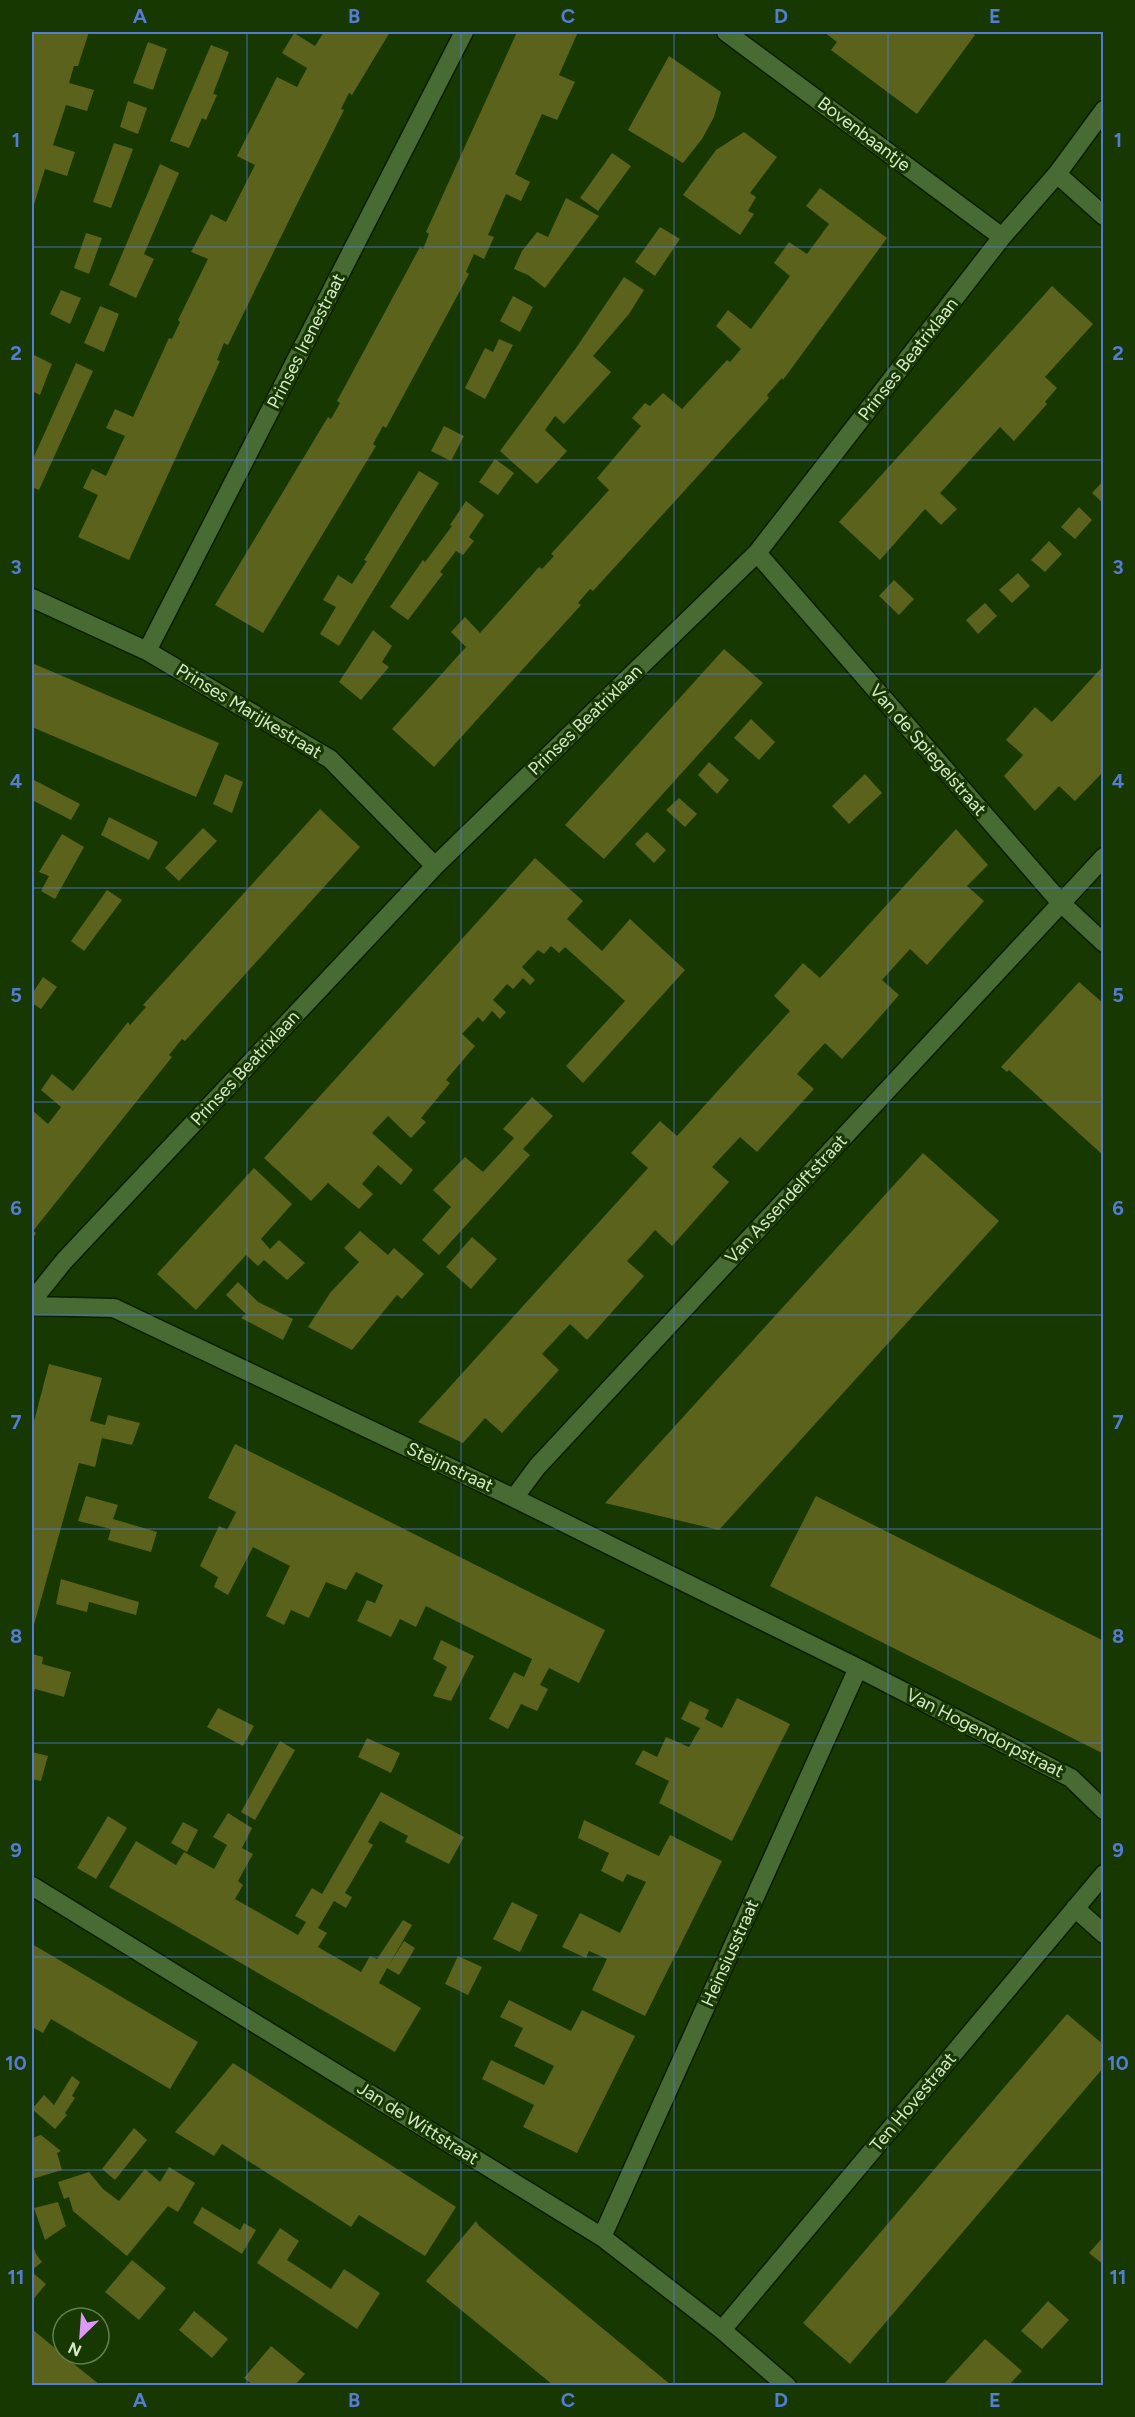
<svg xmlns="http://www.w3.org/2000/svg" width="1135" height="2417" font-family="Figtree,sans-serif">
	<rect width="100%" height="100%" fill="#173800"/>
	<!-- building -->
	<path fill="#5b621c" d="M32,32H89L78,66H74L69,83L94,90L87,111L66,105L53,145L75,152L67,176L45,169L32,211Z
		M324,32H390L352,95L349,93L341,109L344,110L304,190L228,345L224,343L217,360L220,361L129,560L78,537L98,495L83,488L92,469L106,476L125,436L106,428L115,409L133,417L169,338L172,339L180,322L178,320L208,259L191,252L211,214L226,222L255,165L237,156L277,77L297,87L307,68L282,53L294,33L315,46Z
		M517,32H578L559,75L575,82L557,120L542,114L515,174L530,182L521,201L506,194L488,235L494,237L484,259L474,254L466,272L469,274L386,428L383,426L373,444L376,446L263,633L215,605L328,417L331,419L340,403L337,401L420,247L423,249L429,234L426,232Z
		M824,32H970L975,35L917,114L831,50L837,42Z
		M148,42L167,49L153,90L133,83Z
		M211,45L229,52L213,94L217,95L206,120L202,118L189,148L170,141Z
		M669,56L721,92L714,117L702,139L683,163L628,130Z
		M128,101L147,108L138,134L120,127Z
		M744,132L777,157L750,193L756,197L748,211L754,214L740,235L683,195L716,150Z
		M114,143L133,149L111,208L93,202Z
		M612,153L631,166L598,211L580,198Z
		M160,164L179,173L144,254L154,259L136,298L109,285Z
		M820,188L887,238L783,380L782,378L767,395L769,398L593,591L590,589L578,603L581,605L434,767L392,729L466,647L451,632L465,617L480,633L539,567L542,569L554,556L551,554L609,490L597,478L641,426L632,418L645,403L650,406L663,393L682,409L727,360L730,362L741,349L716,326L728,310L751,329L790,276L774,263L789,242L807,254L829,224L806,206Z
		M566,198L599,216L545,288L528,275L514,269L522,251L537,232L548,237Z
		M660,227L680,239L655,276L635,262Z
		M86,233L102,238L89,274L74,268Z
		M624,277L644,290L629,314L593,356L611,372L564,424L555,416L545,430L567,451L537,484L500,451L576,348Z
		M1052,286L1093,324L1045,377L1057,388L1045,402L1047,404L1014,441L1000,427L942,491L940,493L957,509L941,525L925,509L880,560L839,522Z
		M61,290L81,298L70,324L50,314Z
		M513,296L533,307L520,332L500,321Z
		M100,306L119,314L104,352L84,343Z
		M499,339L513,345L485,399L465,388L485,348L493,352Z
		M34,355L52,364L40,395L32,391V361Z
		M76,363L93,371L39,490L32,487V461Z
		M444,426L464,436L451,461L431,451Z
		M495,459L514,473L498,495L479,482Z
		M419,471L439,483L339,646L320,634L336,607L323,600L338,575L352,584L367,561L364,560Z
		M1104,480V504L1092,493Z
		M466,501L484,515L469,537L474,541L463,555L456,551L440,572L443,574L408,620L390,607L423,560L425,562L452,526L450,525Z
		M1079,507L1092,520L1075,539L1061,527Z
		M1049,541L1062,554L1045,572L1031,560Z
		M1018,573L1030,586L1012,603L999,590Z
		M894,580L914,599L899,615L879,596Z
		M985,603L997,616L978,634L966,620Z
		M373,630L392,646L382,662L389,667L361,700L339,682Z
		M724,649L763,683L604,859L565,825Z
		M32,663L219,743L196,797L32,727Z
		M1104,665V771L1075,801L1059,786L1035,811L1004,776L1023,755L1006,740L1035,707L1052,722Z
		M751,719L775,742L759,760L734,738Z
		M709,762L729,780L717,794L698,775Z
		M225,774L243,782L232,813L213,804Z
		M865,774L882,793L849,824L832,806Z
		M32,779L80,804L71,820L32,800Z
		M679,798L697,814L685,827L666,810Z
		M320,809L360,847L185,1041L182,1039L169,1055L172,1057L33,1231L36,1233L32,1240V1145L34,1142L32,1140V1110L48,1124L61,1107L41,1090L52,1074L73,1091L128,1022L130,1025L146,1007L143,1005Z
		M109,817L158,842L149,860L101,835Z
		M203,828L217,841L179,881L165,868Z
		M956,829L988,865L967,886L984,901L927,965L910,949L882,980L899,995L872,1026L842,1059L825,1043L811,1058L797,1074L814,1089L757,1152L740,1137L727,1151L712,1167L729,1182L672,1246L655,1230L641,1246L627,1261L644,1276L587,1340L570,1324L542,1354L559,1370L502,1433L485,1418L463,1443L418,1422L648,1168L631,1153L660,1121L677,1136L790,1011L774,996L803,963L820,978Z
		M647,832L666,850L654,863L635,844Z
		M62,834L84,847L55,899L41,891L49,876L39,872Z
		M535,858L583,901L567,919L602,951L630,919L685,970L583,1083L566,1066L625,1001L565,947L559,953L551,946L544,954L538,950L522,967L535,980L530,985L523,978L513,989L507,984L493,1000L506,1012L500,1019L492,1011L483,1022L478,1017L462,1034L475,1046L446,1080L450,1083L421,1118L426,1122L411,1138L388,1116L372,1133L413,1170L401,1185L378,1165L362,1184L373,1194L359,1209L328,1183L311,1201L264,1158Z
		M107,890L122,900L84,951L71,941Z
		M43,977L57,987L41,1009L32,1003V994Z
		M1079,982L1104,1004V1156L1009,1070L1007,1072L1001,1067Z
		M532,1097L553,1116L523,1149L530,1155L439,1255L422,1240L451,1207L433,1190L465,1157L483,1172L514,1138L503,1129Z
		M923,1153L999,1221L719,1530L605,1503Z
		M254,1168L292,1204L261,1239L270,1249L279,1240L305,1263L287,1280L264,1260L258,1266L246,1255L196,1310L157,1274Z
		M360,1231L388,1255L394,1248L424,1274L402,1299L397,1295L352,1350L308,1327L330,1293L359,1262L344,1248Z
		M472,1237L497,1259L471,1289L446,1267Z
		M238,1282L258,1302L293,1319L283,1340L241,1318L246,1314L226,1295Z
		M49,1364L102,1378L90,1421L105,1425L108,1415L140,1423L132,1445L102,1438L95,1467L79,1463L32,1632V1429Z
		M235,1444L605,1630L579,1683L549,1668L540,1685L548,1689L537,1711L521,1704L508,1729L489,1719L514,1672L524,1677L532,1659L426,1606L416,1627L400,1619L391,1637L357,1621L367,1600L375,1603L383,1585L356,1572L346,1590L326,1582L309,1618L291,1610L284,1625L266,1616L290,1566L253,1547L228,1595L214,1587L218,1577L200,1566L219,1526L227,1530L236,1512L208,1498Z
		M86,1496L118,1505L113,1519L157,1532L151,1552L108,1540L111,1529L78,1521Z
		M816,1496L1104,1641V1754L770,1586Z
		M61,1579L139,1602L136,1615L89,1602L87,1612L56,1604Z
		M441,1640L474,1656L451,1701L433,1696L447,1667L433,1659Z
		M32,1654L43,1657L42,1664L71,1672L64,1697L35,1689L32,1699Z
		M737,1698L790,1724L732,1841L659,1803L669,1781L635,1764L643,1750L657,1757L666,1737L689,1747L700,1728L681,1719L690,1701L709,1710L705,1719L722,1728Z
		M218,1708L254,1726L243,1746L207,1727Z
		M367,1738L400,1753L391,1773L358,1757Z
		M280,1741L295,1750L255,1820L241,1812Z
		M32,1752L48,1756L41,1781L32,1779Z
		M381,1792L464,1837L449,1864L405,1842L408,1836L380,1821L368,1842L373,1845L345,1893L352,1897L346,1908L334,1901L318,1928L327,1933L318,1947L361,1972L370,1956L377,1959L403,1920L412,1925L389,1965L404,1941L415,1948L401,1972L399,1975L387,1968L379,1983L421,2008L395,2052L109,1887L136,1841L176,1865L184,1852L214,1869L227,1845L213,1837L228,1813L252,1828L242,1848L253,1854L238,1881L243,1885L235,1899L298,1935L306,1922L295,1916L312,1888L322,1894Z
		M108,1816L127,1828L96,1879L77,1868Z
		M584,1820L659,1856L670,1835L722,1861L645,2016L592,1990L607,1959L589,1951L586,1958L562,1947L580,1913L620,1933L646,1882L627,1874L623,1882L601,1871L609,1853L578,1838Z
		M183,1822L198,1830L187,1852L171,1843Z
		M512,1902L538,1915L520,1952L493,1939Z
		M32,1944L198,2042L170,2089L51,2019L43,2033L32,2027Z
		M458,1956L482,1967L468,1995L445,1984Z
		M509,2000L571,2031L582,2010L635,2036L577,2153L523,2127L534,2105L482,2079L491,2060L544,2085L554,2066L514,2046L523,2028L500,2017Z
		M1067,2014L1104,2045V2067L850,2364L803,2323Z
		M233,2063L456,2207L425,2256L359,2215L351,2227L222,2144L214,2156L175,2132Z
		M72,2076L80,2082L72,2096L75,2098L65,2113L67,2115L55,2129L32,2109L44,2095L54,2105Z
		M134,2128L147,2140L115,2180L102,2169Z
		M41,2135L61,2151L57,2153L62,2170L32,2179V2138Z
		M169,2167L195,2183L178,2212L168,2206L127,2256L73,2211L69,2197L64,2199L58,2182L89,2172L103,2189L119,2201L145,2169L160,2182Z
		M58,2202L66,2226L45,2240L34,2208Z
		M202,2207L240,2230L244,2223L256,2230L242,2254L193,2223Z
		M476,2221L479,2226L671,2385H553L428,2283L426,2281Z
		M280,2228L299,2241L287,2260L304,2271L331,2289L344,2269L380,2293L357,2329L257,2263Z
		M1104,2236V2265L1089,2253Z
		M32,2242L36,2254L42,2262L32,2270Z
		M132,2260L166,2288L139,2320L105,2292Z
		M32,2272L46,2284L32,2301Z
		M1048,2301L1069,2320L1042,2349L1021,2331Z
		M194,2311L228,2339L212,2358L179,2330Z
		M32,2329L74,2364L100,2385H32Z
		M985,2339L1022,2371L1009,2385H943Z
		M271,2346L305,2374L295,2385H253L244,2378Z"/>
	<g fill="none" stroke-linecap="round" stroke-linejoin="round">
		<defs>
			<path id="minor" d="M726,32L1002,237
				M1057,174L1104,216
				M757,553L1061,903L1104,943
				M32,598L147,651L330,759L435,866
				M147,651L464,32
				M32,1301L64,1261L435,866L757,553L1002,237L1057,174L1104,110
				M32,1306L114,1308L514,1498L858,1668L1071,1778L1104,1810
				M514,1498L537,1467L1104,857
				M32,1886L602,2237L722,2330L787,2386
				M1075,1908L1104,1934
				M602,2237L858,1668
				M722,2330L1104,1874"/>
		</defs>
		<!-- minor casing -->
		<use href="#minor" stroke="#0a1c01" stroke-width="21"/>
		<!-- minor -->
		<use href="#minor" stroke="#486b33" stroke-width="18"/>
	</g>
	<!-- grid -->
	<path fill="none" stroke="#547cd4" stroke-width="1.5" stroke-opacity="0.55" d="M247,32V2386M461,32V2386M674,32V2386M888,32V2386M32,247H1104M32,460H1104M32,674H1104M32,888H1104M32,1102H1104M32,1315H1104M32,1529H1104M32,1743H1104M32,1957H1104M32,2170H1104"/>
	<g text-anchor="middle" stroke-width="6" stroke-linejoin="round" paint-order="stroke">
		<!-- street labels -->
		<g font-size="18" fill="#d5e9cb" stroke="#173800">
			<text transform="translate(864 134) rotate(37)" y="6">Bovenbaantje</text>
			<text transform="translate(306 341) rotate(-63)" y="6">Prinses Irenestraat</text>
			<text transform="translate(908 359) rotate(-52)" y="6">Prinses Beatrixlaan</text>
			<text transform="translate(249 711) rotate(31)" y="6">Prinses Marijkestraat</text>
			<text transform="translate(585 720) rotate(-44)" y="6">Prinses Beatrixlaan</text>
			<text transform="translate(928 750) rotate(49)" y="6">Van de Spiegelstraat</text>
			<text transform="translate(245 1068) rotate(-47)" y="6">Prinses Beatrixlaan</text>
			<text transform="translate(786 1199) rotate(-47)" y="6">Van Assendelftstraat</text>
			<text transform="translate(450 1467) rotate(25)" y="6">Steijnstraat</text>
			<text transform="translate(985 1733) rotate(27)" y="6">Van Hogendorpstraat</text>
			<text transform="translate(730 1953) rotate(-66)" y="6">Heinsiusstraat</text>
			<text transform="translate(913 2102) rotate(-50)" y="6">Ten Hovestraat</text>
			<text transform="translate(418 2123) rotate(32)" y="6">Jan de Wittstraat</text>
		</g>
	</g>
	<!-- border -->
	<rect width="1135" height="2417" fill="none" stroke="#173800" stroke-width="66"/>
	<!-- north arrow -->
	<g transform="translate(81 2336) rotate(205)"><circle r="28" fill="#173800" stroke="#637f51" stroke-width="1.5"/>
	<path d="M0-4.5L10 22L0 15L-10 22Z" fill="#da9af6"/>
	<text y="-9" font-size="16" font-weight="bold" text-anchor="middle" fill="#d5e9cb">N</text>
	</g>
	<rect x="33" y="33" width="1069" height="2351" fill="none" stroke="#547cd4" stroke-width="2"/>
	<g font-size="20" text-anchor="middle" font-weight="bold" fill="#547cd4">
		<text x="140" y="23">A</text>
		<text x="354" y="23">B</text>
		<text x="568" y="23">C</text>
		<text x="781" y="23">D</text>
		<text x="995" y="23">E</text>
		<text x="16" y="147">1</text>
		<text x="1118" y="147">1</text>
		<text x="16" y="360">2</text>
		<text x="1118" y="360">2</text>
		<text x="16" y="574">3</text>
		<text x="1118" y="574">3</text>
		<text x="16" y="788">4</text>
		<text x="1118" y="788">4</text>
		<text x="16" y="1002">5</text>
		<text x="1118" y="1002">5</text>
		<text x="16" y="1215">6</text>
		<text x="1118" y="1215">6</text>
		<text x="16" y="1429">7</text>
		<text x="1118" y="1429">7</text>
		<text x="16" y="1643">8</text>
		<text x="1118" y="1643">8</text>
		<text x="16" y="1857">9</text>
		<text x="1118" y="1857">9</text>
		<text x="16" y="2070">10</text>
		<text x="1118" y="2070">10</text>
		<text x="16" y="2284">11</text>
		<text x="1118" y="2284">11</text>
		<text x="140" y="2407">A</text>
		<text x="354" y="2407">B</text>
		<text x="568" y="2407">C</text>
		<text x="781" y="2407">D</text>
		<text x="995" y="2407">E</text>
	</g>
</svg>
